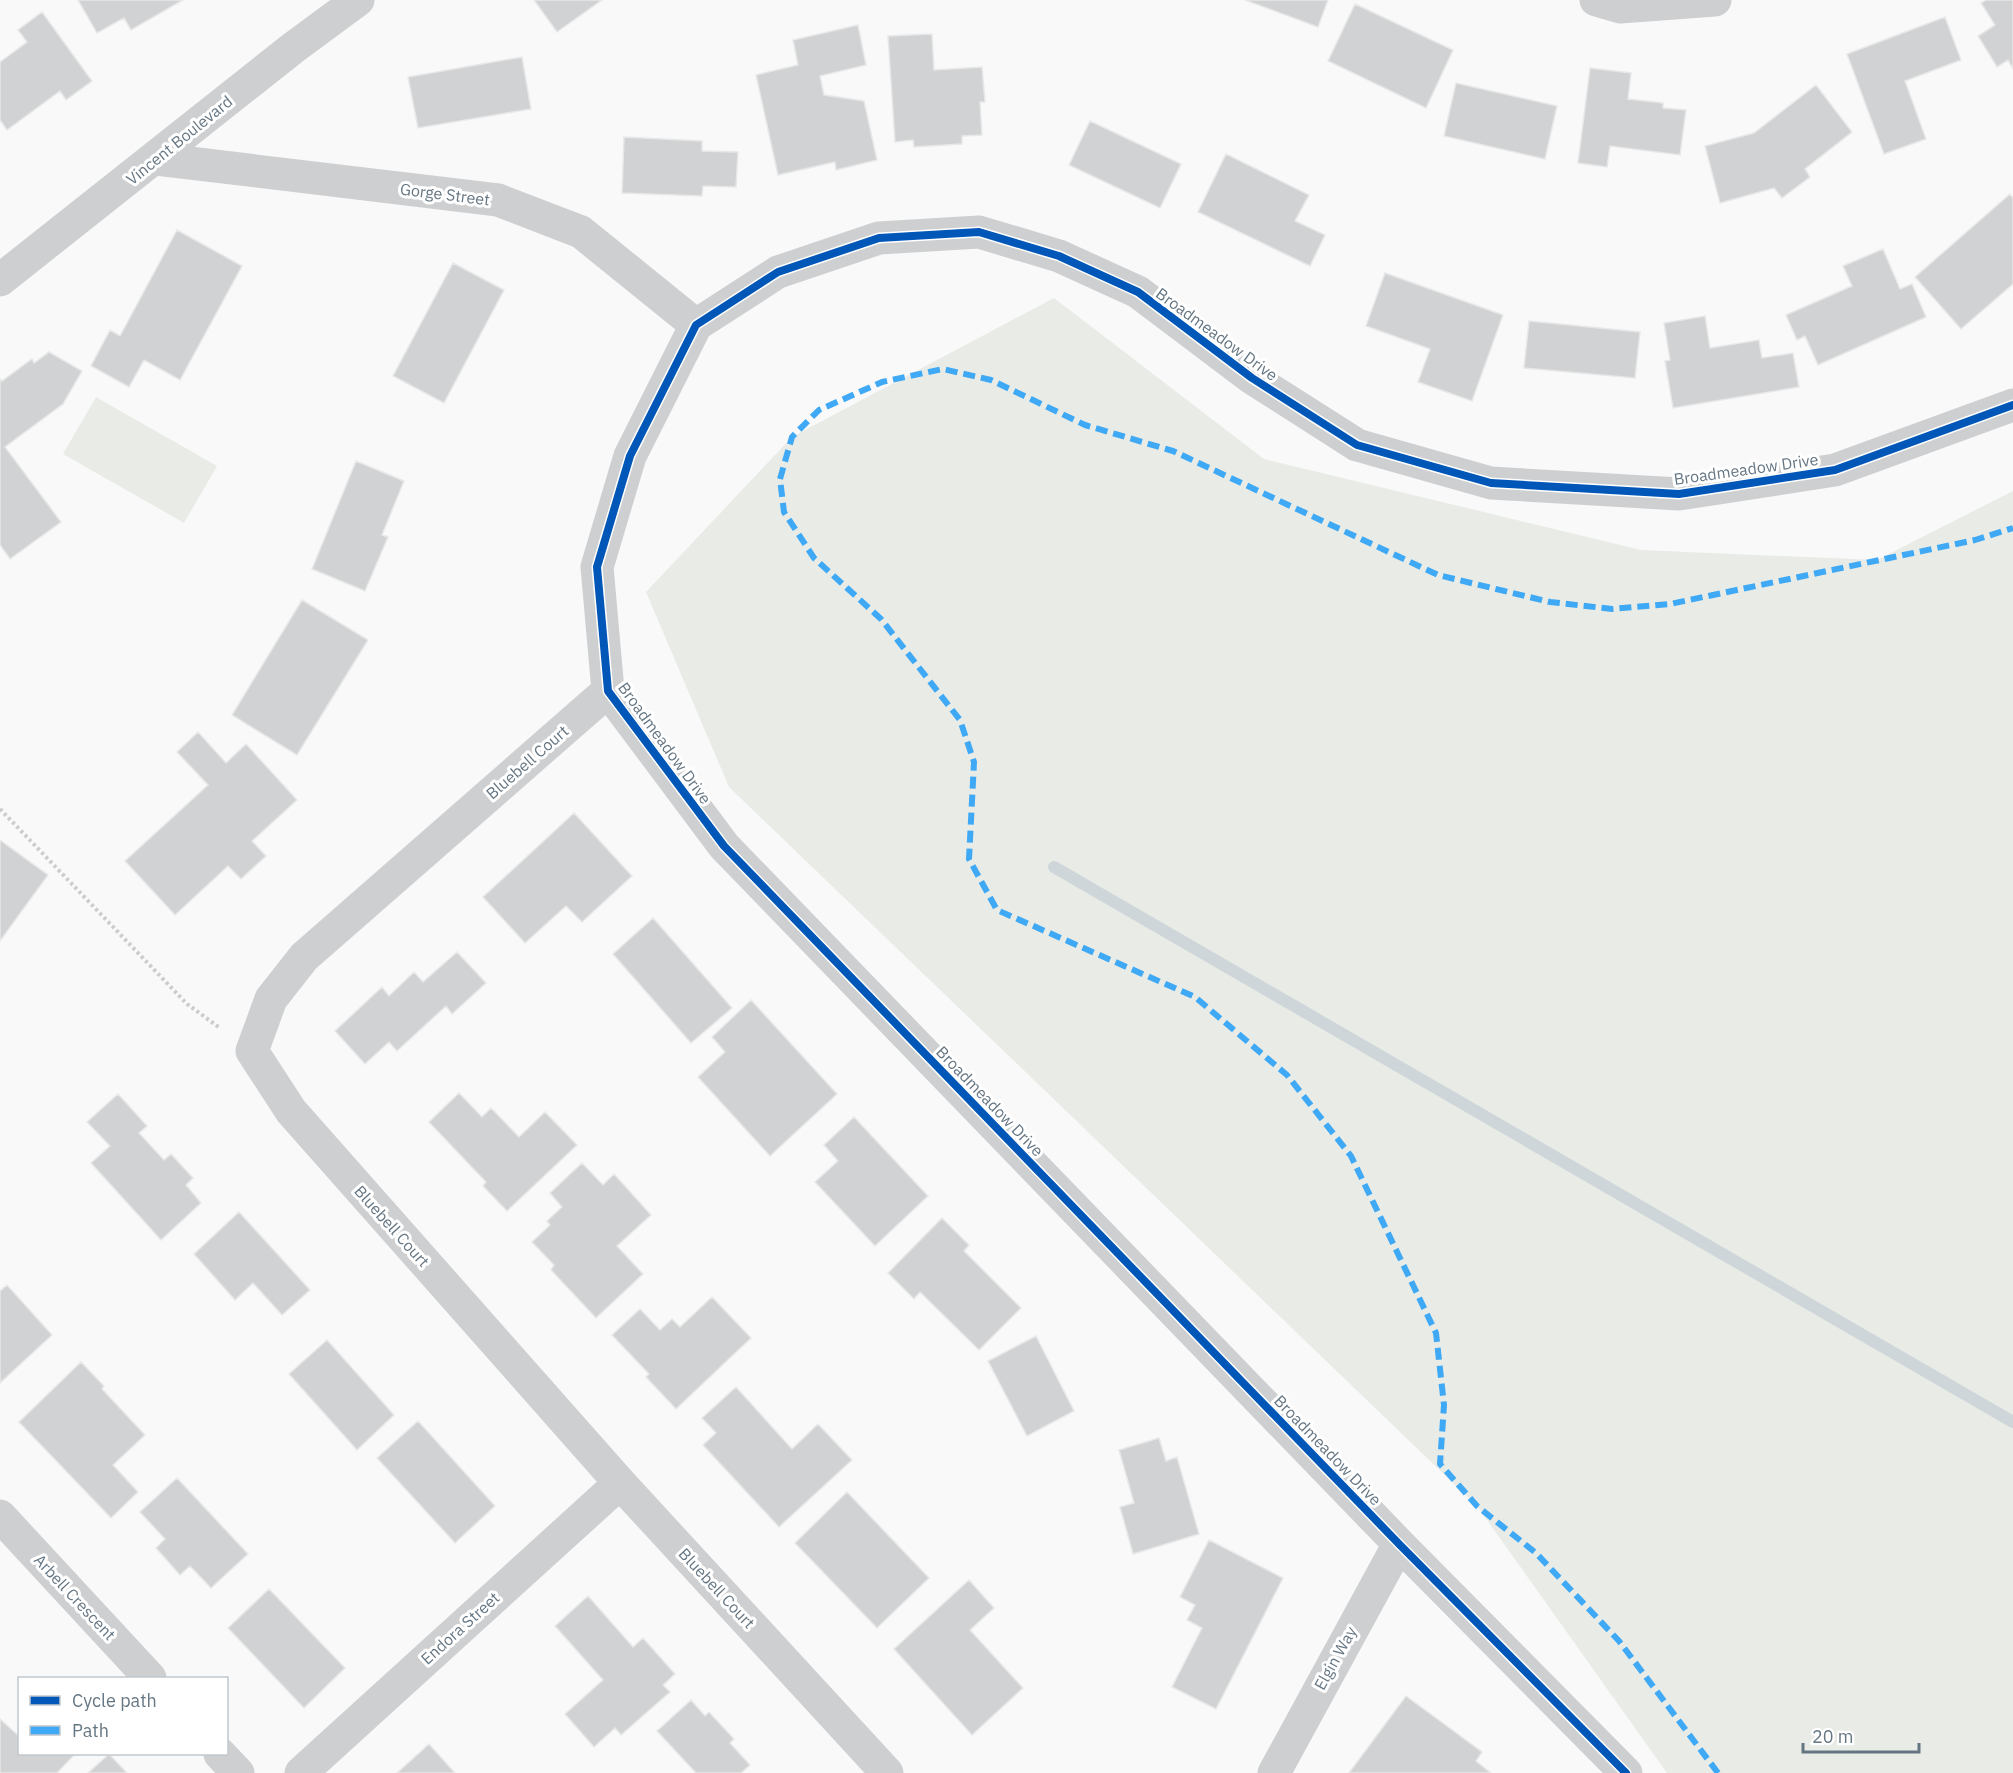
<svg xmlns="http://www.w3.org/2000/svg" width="2013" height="1773" font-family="'IBM Plex Sans',sans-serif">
	<rect width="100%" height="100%" fill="#f9f9f9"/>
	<!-- green -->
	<path fill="#e8ebe6" d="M1054,298L1264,459L1641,550L1877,560L2013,491V1773H1667L1477,1506L729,787L646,592L792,437Z
		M96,397L217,466L184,523L63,454Z"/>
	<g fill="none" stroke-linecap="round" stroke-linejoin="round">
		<!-- stream -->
		<path stroke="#ced6d9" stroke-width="12" d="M1054,867L2013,1422"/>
	</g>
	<!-- building -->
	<path fill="#d0d2d3" stroke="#e8e8e8" stroke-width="1.5" d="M78,0H183L131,30L124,18L97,33Z
		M534,0H602L557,32Z
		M1245,0H1328L1318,27Z
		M1986,0H2013V69L2008,60L1997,67L1978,36L1995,25L1981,3Z
		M1355,4L1453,50L1426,108L1328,61Z
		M42,12L92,81L66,100L60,91L7,130L0,120V62L27,42L18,30Z
		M1945,17L1961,60L1905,81L1926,139L1884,154L1847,54Z
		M858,25L866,65L820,76L824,95L864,101L877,160L836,170L835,162L778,175L756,75L798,65L793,40Z
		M932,34L934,70L982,67L985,102H980L982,135L962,136V144L914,147L913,140L895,142L888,36Z
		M522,57L531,109L418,128L408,77Z
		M1590,68L1631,73L1628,99L1663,103V108L1686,110L1680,155L1610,146L1607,167L1578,163Z
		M1456,83L1557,106L1545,159L1444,136Z
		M1816,85L1852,132L1805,169L1810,177L1782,198L1774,188L1720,203L1705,146L1754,133Z
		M1090,121L1181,164L1160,208L1069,165Z
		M624,137L702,141V151L738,152L736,187L703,186L702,196L622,193Z
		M1226,154L1309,195L1295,221L1325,235L1310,266L1198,212Z
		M2010,194L2013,198V284L1961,329L1915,277Z
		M177,230L242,266L180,380L144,360L129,387L91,366L110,330L120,336Z
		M1883,249L1900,289L1912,284L1926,317L1818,365L1805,336L1797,340L1786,315L1852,286L1843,266Z
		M453,263L504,290L444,403L393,376Z
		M1385,273L1503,315L1472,401L1418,382L1430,349L1366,326Z
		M1705,316L1710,348L1759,340L1762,358L1793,353L1799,387L1673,408L1665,361L1670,360L1664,323Z
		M1529,321L1640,332L1635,378L1524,368Z
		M49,352L82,371L63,404L5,447L61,522L10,559L0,545V379L2,381L32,359L34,363Z
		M356,461L404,481L382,535L388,537L365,591L312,569Z
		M302,600L368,640L297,755L232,715Z
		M198,732L226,763L246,744L297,800L252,841L266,856L241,879L228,866L175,915L125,861L208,785L177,752Z
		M574,813L632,876L582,922L566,906L525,943L483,897Z
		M0,840L48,875L0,941Z
		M653,918L732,1008L691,1043L613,954Z
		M457,952L486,983L452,1014L446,1006L397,1051L389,1042L365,1064L335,1031L382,987L389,996L414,972L423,982Z
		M751,1000L837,1094L770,1156L698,1077L725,1052L712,1037Z
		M459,1093L482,1117L491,1108L519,1137L545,1112L577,1145L507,1211L483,1186L486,1182L429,1122Z
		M118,1094L147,1126L139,1133L164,1160L171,1154L193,1178L186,1185L201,1203L161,1240L91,1163L110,1146L87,1122Z
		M854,1117L928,1196L875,1246L815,1182L838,1161L824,1145Z
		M582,1163L603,1185L614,1174L651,1215L617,1246L643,1274L596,1318L551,1270L554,1265L532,1242L550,1225L547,1221L562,1207L550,1193Z
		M239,1212L310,1290L282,1315L253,1283L235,1300L194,1254Z
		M942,1218L969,1245L964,1251L1021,1308L979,1350L920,1292L914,1299L888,1273Z
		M7,1285L52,1335L0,1383V1291Z
		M712,1297L751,1338L676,1409L646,1377L649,1374L612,1335L640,1309L660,1330L672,1319L680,1327Z
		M1036,1336L1074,1411L1027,1436L988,1361Z
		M327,1340L394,1415L357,1450L289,1374Z
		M81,1362L104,1386L102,1389L145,1435L113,1465L138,1492L111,1518L19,1422Z
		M736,1387L792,1449L818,1424L852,1460L779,1527L703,1445L716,1433L702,1418Z
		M418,1421L495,1506L455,1543L377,1458Z
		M1159,1438L1166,1461L1177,1457L1199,1534L1133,1554L1120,1507L1134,1503L1119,1450Z
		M177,1478L248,1554L211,1588L190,1566L180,1575L156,1548L165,1539L140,1512Z
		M847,1492L929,1578L877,1628L795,1543Z
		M1209,1540L1283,1578L1216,1709L1172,1687L1202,1628L1187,1620L1195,1605L1180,1597Z
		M969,1580L994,1608L970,1630L1023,1688L972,1735L894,1649Z
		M269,1589L345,1668L304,1708L228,1628Z
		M588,1596L633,1647L643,1638L675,1674L663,1685L670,1692L621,1735L615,1728L594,1747L565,1714L603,1680L555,1626Z
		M1406,1696L1482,1752L1476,1761L1491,1773H1349Z
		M691,1700L705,1716L709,1712L734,1739L730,1743L750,1765L741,1773H696L657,1731Z
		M0,1719L20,1737V1754H75L57,1773H0Z
		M429,1744L455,1773H397Z
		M109,1754L127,1773H88Z"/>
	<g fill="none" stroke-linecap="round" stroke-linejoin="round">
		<!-- path -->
		<path stroke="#cbcccd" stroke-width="4" stroke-dasharray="3 3" stroke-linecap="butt" d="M0,809L187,1004L220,1028"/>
		<!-- minor -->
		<path stroke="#cecfd0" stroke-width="33" d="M1596,0L1620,7L1715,0
			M156,159L498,200L581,232L696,325
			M0,280L293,48L358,0
			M608,691L304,957L271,999L252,1051L291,1111L620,1483L887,1773
			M0,1516L150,1678
			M220,1754L238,1773
			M301,1773L620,1483
			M1274,1773L1399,1544
			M1626,1773L1399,1544L724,846L608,691L597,567L630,456L696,325L778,272L879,238L979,232L1059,256L1138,292L1252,378L1357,445L1491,483L1679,494L1835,470L2013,405"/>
		<!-- quiet -->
		<path stroke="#3fa9f5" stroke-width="6" stroke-dasharray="12 6" stroke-linecap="butt" d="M1718,1773L1619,1641L1536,1553L1477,1506L1440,1464L1444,1405L1436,1333L1351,1156L1287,1075L1195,997L997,910L969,859L974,762L960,720L881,619L814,558L784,512L780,479L792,437L819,410L882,382L943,369L991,380L1085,425L1173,451L1438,575L1550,602L1612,609L1670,604L1975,540L2013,528"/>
		<defs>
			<path id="cycleway" d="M1626,1773L1399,1544L724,846L608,691L597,567L630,456L696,325L778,272L879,238L979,232L1059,256L1138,292L1252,378L1357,445L1491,483L1679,494L1835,470L2013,405"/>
		</defs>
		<!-- cycleway casing -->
		<use href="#cycleway" stroke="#fff" stroke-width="11"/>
		<!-- cycleway -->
		<use href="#cycleway" stroke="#0057b8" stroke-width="8"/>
	</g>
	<g text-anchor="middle" stroke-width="6" stroke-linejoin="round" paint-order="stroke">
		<!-- street labels -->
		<g font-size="16" fill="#657683" stroke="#fff">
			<text transform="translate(179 140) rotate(-39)" y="6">Vincent Boulevard</text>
			<text transform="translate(445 194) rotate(7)" y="6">Gorge Street</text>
			<text transform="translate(1217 334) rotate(36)" y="6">Broadmeadow Drive</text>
			<text transform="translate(1746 469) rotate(-8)" y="6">Broadmeadow Drive</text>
			<text transform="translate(665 743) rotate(54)" y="6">Broadmeadow Drive</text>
			<text transform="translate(527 762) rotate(-41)" y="6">Bluebell Court</text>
			<text transform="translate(990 1101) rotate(46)" y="6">Broadmeadow Drive</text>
			<text transform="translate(392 1226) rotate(48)" y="6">Bluebell Court</text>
			<text transform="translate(1328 1450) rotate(46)" y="6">Broadmeadow Drive</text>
			<text transform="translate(717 1588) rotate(47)" y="6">Bluebell Court</text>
			<text transform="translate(75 1597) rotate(47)" y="6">Arbell Crescent</text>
			<text transform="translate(460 1628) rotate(-42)" y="6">Endora Street</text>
			<text transform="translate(1335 1658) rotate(-61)" y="6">Elgin Way</text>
		</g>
	</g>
	<!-- legend -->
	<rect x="18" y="1677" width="210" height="78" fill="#ffffff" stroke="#c1c8cd" stroke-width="1.5"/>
	<rect x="30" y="1696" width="30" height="9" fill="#0057b8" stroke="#c1c8cd" stroke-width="1.5"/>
	<text x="72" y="1707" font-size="18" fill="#657683">Cycle path</text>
	<rect x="30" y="1726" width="30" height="9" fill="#3fa9f5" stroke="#c1c8cd" stroke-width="1.5"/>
	<text x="72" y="1737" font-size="18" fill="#657683">Path</text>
	<!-- scale -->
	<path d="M1803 1743v9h116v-9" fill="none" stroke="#657683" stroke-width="3"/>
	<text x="1812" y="1743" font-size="18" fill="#657683" stroke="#ffffff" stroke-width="4.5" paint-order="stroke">20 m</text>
</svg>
